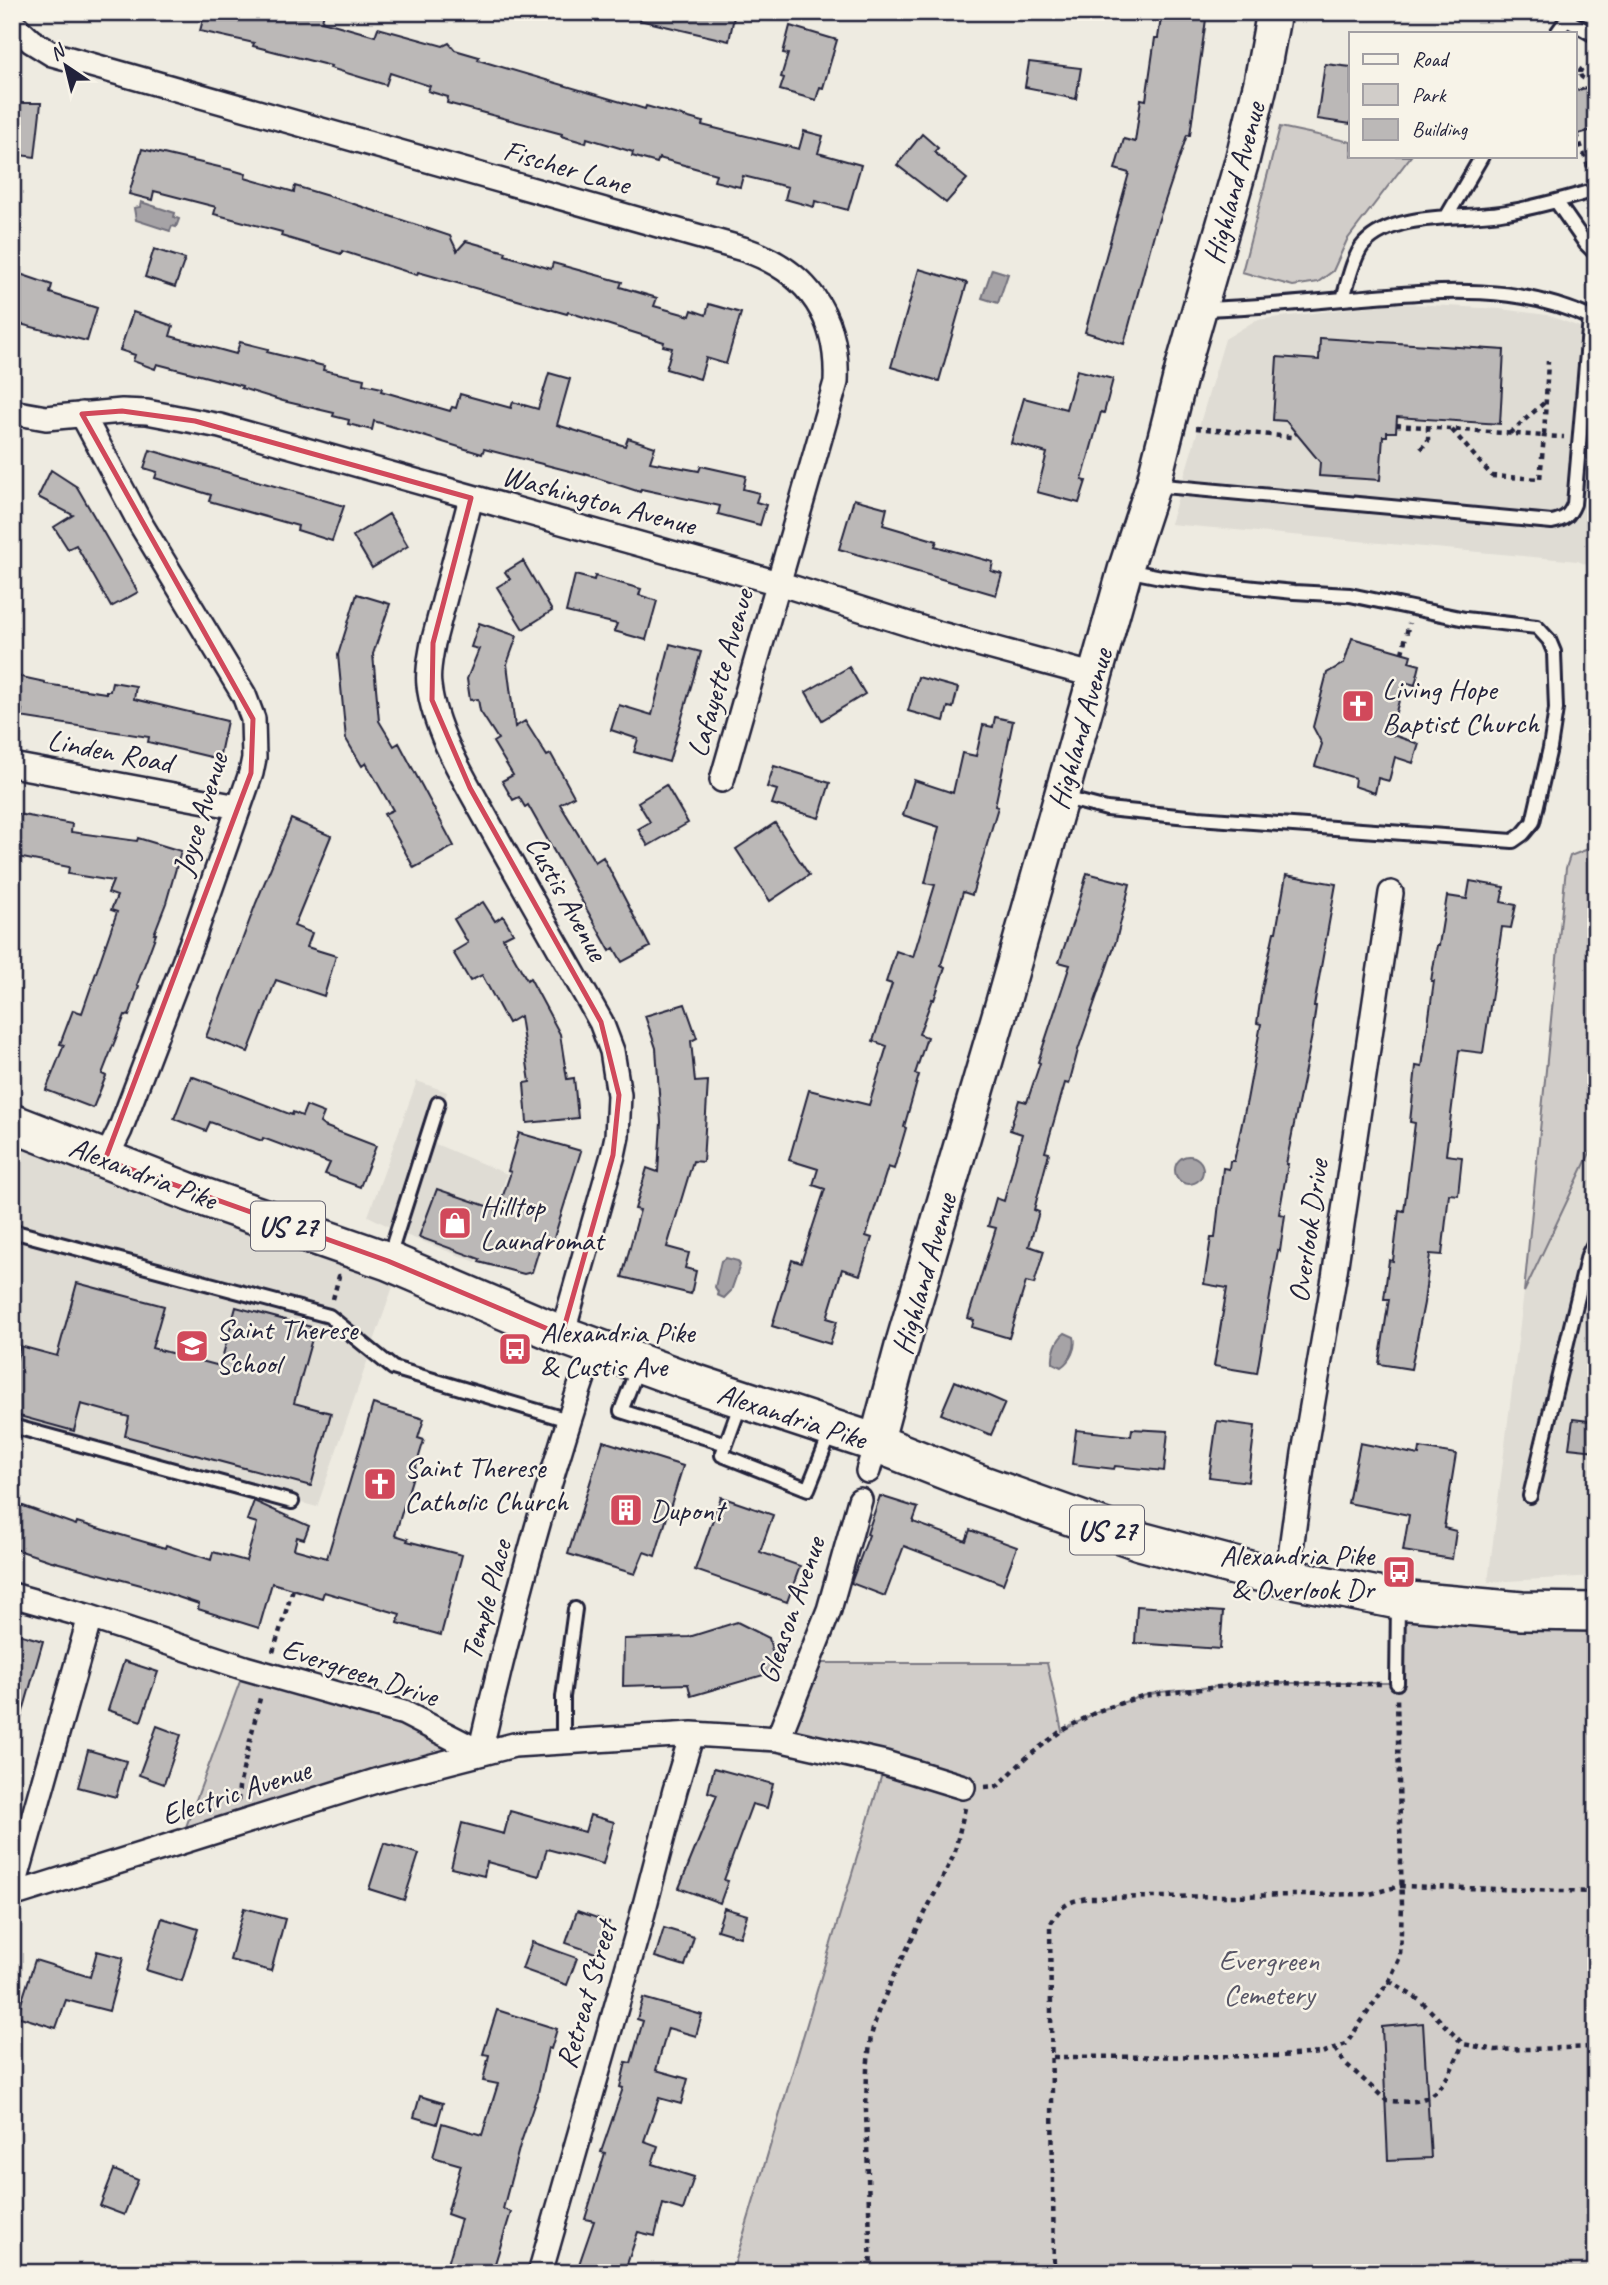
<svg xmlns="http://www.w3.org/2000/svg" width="1608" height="2285" font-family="Caveat,sans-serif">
	<rect width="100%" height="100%" fill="#eeebe1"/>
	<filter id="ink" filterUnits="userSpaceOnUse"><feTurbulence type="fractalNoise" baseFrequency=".0143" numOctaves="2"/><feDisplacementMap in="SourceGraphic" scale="14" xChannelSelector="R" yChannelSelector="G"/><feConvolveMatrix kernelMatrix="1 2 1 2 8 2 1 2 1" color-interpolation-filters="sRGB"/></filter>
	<g filter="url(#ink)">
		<!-- built -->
		<path fill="#dfdcd4" d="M1396,303L1500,309L1547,315L1596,333V559L1591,567L1578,561L1170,524L1225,339L1256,320Z
			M417,1081L447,1092L433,1143L507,1174L476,1262L408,1236L368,1216Z
			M12,1123L400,1266L317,1507L12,1426Z
			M1596,1140V1576L1488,1582L1524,1292Z"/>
		<!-- green -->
		<path fill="#d1cdc9" stroke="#7a7882" stroke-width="2" d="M1280,127L1351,142V156H1411L1347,240L1333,271L1318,282L1293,286L1242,272Z
			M1596,846V1140L1524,1292L1566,868L1570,856Z
			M1398,1600L1596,1612V2273H732L885,1764L778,1739L809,1663H1047L1062,1731L1098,1711L1142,1696L1160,1692L1252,1683H1396Z
			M245,1668L480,1752L180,1843Z"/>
		<!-- water -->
		<path fill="#a6a3a6" stroke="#716f7b" stroke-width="2" d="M141,202L175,213L174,217L179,219L176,227L172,226L170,231L136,220L134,208L140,207Z
			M992,269L1008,274L998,303L982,298Z
			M1175 1170a14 14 0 1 1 28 0a14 14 0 1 1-28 0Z
			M726,1258L738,1261L740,1265L731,1291L724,1298L717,1295L718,1292L715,1287L721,1261Z
			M1065,1333L1074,1337C1077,1348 1070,1361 1061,1367L1053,1363C1052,1352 1057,1339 1065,1333Z"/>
		<!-- building -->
		<path fill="#bbb8b7" stroke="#22223b" stroke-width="2" d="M205,12H324L322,21L375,36L378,28L443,46L449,43L455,50L479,57L478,60L645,109L646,106L703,122L702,125L799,149L804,131L823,136L818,153L861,165L848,210L815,201L814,207L785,199L788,187L743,176L740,187L714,181L716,174L659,158L657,163L632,156L633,152L587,138L586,143L561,136L562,134L447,103L448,97L428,91L430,86L390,73L386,85L330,68L331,66L253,46L254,43L200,31Z
			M640,12H735L729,41L639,20Z
			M1162,12H1207L1190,135H1187L1154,234L1124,344L1085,332L1129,173L1115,169L1124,139L1135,142L1141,99L1146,100L1155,38H1158Z
			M790,26L837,40L823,88L820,87L816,100L780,90L784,78L781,77L788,54L783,53Z
			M1029,62L1081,68L1076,99L1041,92V90L1025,87Z
			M1325,64L1351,67V124L1317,119Z
			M1596,85V129L1575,135V91Z
			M12,103H41L35,157L12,154Z
			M922,134L938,148L934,152L967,179L946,203L897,165Z
			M142,149L232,170L246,174L245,178L294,192L295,186L348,202L450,236L457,251L466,241L506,252L505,255L551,269L553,263L611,279L622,282L620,287L657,298L654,306L690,316L692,310L706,315L709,304L741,313L726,364L706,358L700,379L666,369L672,348L663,346L664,342L568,312L567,314L418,272L417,275L342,251L341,254L281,236L282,232L214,214L216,207L154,191L152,200L129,194Z
			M154,249L185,259L175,287L145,277Z
			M919,269L967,283L939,381L891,367Z
			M20,274L52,285L50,293L97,308L87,341L12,322V304Z
			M133,312L173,326L170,336L236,354L240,342L268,349L267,352L324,366L323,370L364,379L363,384L382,388L381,391L450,411L452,407L456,408L460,394L511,408L513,402L538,409L549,373L570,379L557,425L625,446L628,438L655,447L650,462L699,471L701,466L746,476L743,489L759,493L756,502L766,505L760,525L718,514L720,506L641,489L640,492L585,474V475L484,449L482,454L374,421L372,430L348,424L349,420L333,416L334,413L283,401L241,388L242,386L157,364L155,369L133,361L135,355L120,350Z
			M1320,338L1504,350L1500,424L1397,417L1396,432H1387V436H1383L1380,480L1319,476L1320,462L1286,421L1273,420L1277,357L1319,360Z
			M1077,370L1113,379L1104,413L1101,412L1082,480L1086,481L1079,503L1037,492L1047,453L1011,443L1024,398L1066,409Z
			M150,450L344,506L332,541L297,530L298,526L209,501L211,495L155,478L157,472L144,468Z
			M51,470L77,487L138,592L111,607L76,545L68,549L54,527L73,515L38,497Z
			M854,499L887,508L883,525L937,541L935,546L993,562L991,571L1002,574L996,595L839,549Z
			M389,514L408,546L372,568L353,536Z
			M523,561L552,611L523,629L497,587L510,579L505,572Z
			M575,575L594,580L595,576L641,589L639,595L657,601L646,640L614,631L617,624L566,612Z
			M357,594L390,604L373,654L379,721L394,746L399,743L454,846L414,868L384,814L393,810L366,763L362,766L346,739L338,655Z
			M479,623L517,636L507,664L515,727L525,721L547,756L551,754L574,796L560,804L595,862L603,857L650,947L622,962L614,948L610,951L528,805L525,807L519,797L513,800L502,781L513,775L493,742L498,739L480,711L478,699L470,700L467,679L479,649L471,647Z
			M1352,638L1411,655L1409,662L1420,665L1415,685L1404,682L1390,734L1419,744L1413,763L1395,757L1389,781L1378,778L1375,793L1354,786L1355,778L1315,766L1322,744L1313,727L1327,673L1344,663Z
			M670,644L701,652L669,762L634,752L638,739L611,730L619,705L652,715Z
			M849,667L865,694L822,720L806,692Z
			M17,676L45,682V684L106,693V691H110L112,682L136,686L134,699L227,721L219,759L148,742L149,737L20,717L22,710L12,708Z
			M918,677L958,688L953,708L948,707L944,721L908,711Z
			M995,717L1013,721L995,806L998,807L972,895L963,892L941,965L945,967L934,1000L932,999L919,1034L927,1037L915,1074L919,1075L904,1127L906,1128L894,1169L888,1167L866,1236L872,1238L860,1275L842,1269L827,1318L837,1321L830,1344L772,1326L792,1260L801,1263L825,1189L813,1185L818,1169L789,1160L809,1090L869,1105L887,1046L873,1041L892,984L886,982L896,951L913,957L935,885L925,883L939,827L903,815L914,780L953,793L962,753L976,756L983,725L993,727Z
			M774,766L830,783L819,818L772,804L777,790L767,787Z
			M666,785L688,823L648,846L638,829L650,822L638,802Z
			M12,813L72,824L71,832L137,841L138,838L181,851L166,903L154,934H156L137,985L139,986L129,1016L125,1015L102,1074L106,1076L93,1108L46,1090L64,1045L60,1044L73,1010L82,1013L117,912L111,910L117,896L108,893L113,881L68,874L69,867L12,856Z
			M291,819L331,836L294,926L312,933L307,947L336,956L324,996L276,980L248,1052L206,1037L256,903Z
			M775,823L809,875L770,901L736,849Z
			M1087,873L1130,884L1116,941L1078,1050L1069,1084L1065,1083L1045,1152L1049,1153L1034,1210L1039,1212L1029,1246L1044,1251L1034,1284L1026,1282L1009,1338L972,1327L974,1320L968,1318L996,1228L988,1226L996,1198L1004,1201L1022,1134L1010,1130L1019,1100L1027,1102L1040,1063L1038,1062L1070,965L1059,962L1077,910Z
			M1286,875L1336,884L1314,1006H1316L1312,1035L1286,1164H1288L1279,1214L1285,1215L1280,1251L1278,1250L1257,1373L1214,1366L1227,1288L1204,1284L1211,1238H1215L1223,1168L1229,1169L1230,1161H1234L1247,1100L1261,1024L1257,1023L1262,989L1274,932H1276Z
			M1470,881L1504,887L1501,902L1516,905L1511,928L1502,927L1483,1053L1459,1050L1446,1155L1462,1157L1458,1195L1449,1194L1442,1255L1430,1254L1424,1303L1411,1369L1379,1364L1389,1299H1384L1389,1260L1393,1261L1399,1210L1404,1211L1415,1123L1410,1122L1416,1066L1422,1067L1434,981H1431L1437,945H1439L1447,896L1467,899Z
			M483,902L495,921L503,916L513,933L503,938L527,980L530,978L560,1034L567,1079L574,1078L578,1118L527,1123L524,1083L530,1082L520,1016L508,1023L482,975L470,981L453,952L468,943L454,919Z
			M685,1004L697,1038L691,1041L695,1082L708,1081L703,1162L693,1161L667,1247L689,1253L685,1268L696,1271L691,1294L622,1277L640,1210L635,1209L647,1168L658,1172L661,1122L656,1048L645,1016Z
			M191,1076L292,1115L293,1112L302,1116L306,1106L324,1113L320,1123L324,1126L376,1146L360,1187L325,1174L330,1163L263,1138L262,1141L210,1122L206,1131L174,1119Z
			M519,1133L581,1151L553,1241L543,1237L532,1272L524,1274L479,1262L480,1259L419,1237L437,1189L498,1210L511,1172L508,1171Z
			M77,1283L164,1306L152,1348L220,1366L236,1307L315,1328L294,1403L331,1413L311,1486L125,1436L129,1417L81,1404L74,1431L12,1414V1377L20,1346L57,1356Z
			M955,1381L1005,1403L991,1435L941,1414Z
			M373,1404L424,1419L418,1438L424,1440L395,1535L408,1539L407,1541L462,1555L441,1635L398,1623L400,1614L324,1592L322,1598L272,1583L259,1628L198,1609L199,1604L141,1585L48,1560L12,1548V1502L76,1525L77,1522L165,1548L166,1545L211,1560L213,1552L246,1561L257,1523L247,1520L254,1501L309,1526L304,1539L297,1537L294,1549L327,1558Z
			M1573,1419L1596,1422V1451L1569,1448Z
			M1217,1421L1255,1426L1248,1482L1209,1477Z
			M1132,1429L1168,1431L1164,1471L1115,1466L1114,1469L1072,1464L1076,1430L1131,1436Z
			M603,1441L683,1466L655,1556L644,1552L635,1574L568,1554Z
			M1360,1443L1419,1455L1420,1448L1456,1454L1444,1528L1456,1531L1452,1559L1403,1551L1409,1515L1348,1503Z
			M880,1496L918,1508L913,1522L966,1541L970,1530L1017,1547L1003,1584L904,1546L885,1596L851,1583L869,1535L867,1534Z
			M721,1497L773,1515L760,1552L800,1566L787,1602L695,1570Z
			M1137,1606L1223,1612L1220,1649L1135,1643Z
			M737,1622L769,1638L777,1671L691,1696L688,1684L623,1686L624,1639L689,1637Z
			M15,1633L43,1641L18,1729L12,1728V1645Z
			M124,1661L158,1672L141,1721L108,1710Z
			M157,1726L181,1735L164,1784L139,1775Z
			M88,1750L126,1761L116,1797L78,1787Z
			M714,1768L773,1784L767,1808L752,1804L724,1880L728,1881L720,1903L679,1888L717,1795L708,1792Z
			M510,1811L585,1832L590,1815L614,1822L603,1864L547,1849L539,1876L487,1862L484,1876L451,1868L462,1823L504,1834Z
			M384,1843L419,1854L404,1900L369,1889Z
			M244,1908L285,1919L271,1971L230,1960Z
			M724,1908L747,1915L740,1937L717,1930Z
			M577,1911L609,1922L598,1954L566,1943Z
			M162,1918L198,1929L182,1981L146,1970Z
			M664,1928L694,1937L685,1966L655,1957Z
			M532,1942L577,1958L567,1985L522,1969Z
			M97,1951L123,1958L109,2011L66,2000L56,2028L17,2016L35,1960L90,1977Z
			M643,1998L702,2015L696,2036L668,2028L656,2070L688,2079L681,2104L659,2098L644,2141L658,2146L652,2164L694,2177L683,2210L663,2204L655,2236L638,2232L624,2273H576L594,2221L585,2219L605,2153L601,2152L623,2088L620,2087L626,2062L631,2063L643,2021L637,2019Z
			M497,2010L557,2029L551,2049L548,2048L538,2093L520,2145L503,2209L511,2212L492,2273H477L448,2264L461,2219L447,2214L461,2165L433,2157L442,2123L482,2135L498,2084L483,2081L489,2055L483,2054Z
			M1423,2023L1431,2158L1388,2160L1382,2027Z
			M420,2096L443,2103L437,2124L414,2117Z
			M114,2170L138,2180L124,2215L100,2206Z"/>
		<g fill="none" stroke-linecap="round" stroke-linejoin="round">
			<defs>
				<path id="lane" d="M1567,20L1596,36
					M1557,33L1572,12
					M1556,201L1586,244L1596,254
					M1447,216L1482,156
					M1343,299C1347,285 1354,254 1364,244C1396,210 1465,220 1507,212C1537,207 1567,198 1596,190
					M1203,309C1253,307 1303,303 1353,298C1436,291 1518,282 1595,320
					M1153,485L1552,522C1565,519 1569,516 1574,504L1590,318
					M1061,797L1107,809L1198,818L1513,841L1523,834L1533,822L1550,748L1556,709L1554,652L1549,640L1537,627L1465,619L1350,595L1294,592L1207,583L1161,577L1126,570
					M12,1231L329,1316L393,1368L568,1420
					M389,1257L438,1103
					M638,1367L621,1411L726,1444
					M741,1403L722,1455L808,1489L831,1432
					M12,1426L292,1502
					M1530,1496L1588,1255L1596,1240
					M1397,1683L1398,1603
					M563,1742V1697L575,1609"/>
				<path id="street" d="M12,23L31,41L52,54L743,249C806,270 839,315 836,382L722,780
					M12,412L46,418L122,411L147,412L220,426L778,583L937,633L1096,676
					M82,414L140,523L244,695L253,719L254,758L251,773L194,936L120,1130L105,1160
					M471,498L433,643C431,656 427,671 429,685C434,731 466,782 488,822C525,889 563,955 601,1022L612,1051L619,1095L617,1136L613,1155L562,1335
					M12,765L238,807
					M868,1471L876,1443
					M1287,1578L1304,1453L1334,1278L1391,893
					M12,1595L90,1617L245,1668L404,1713L480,1752
					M778,1739L829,1610L860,1500
					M480,1752C511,1615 548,1479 594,1345
					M12,1893L90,1617
					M12,1895L382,1779L514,1745L692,1734L778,1739L885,1763L963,1787
					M540,2273L640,1924L675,1790L692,1734"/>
				<path id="secondary" d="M876,1443L904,1339L1003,1002L1125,570L1153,485L1183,366L1242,161L1261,82L1274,12"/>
				<path id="primary" d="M12,1123L189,1192L388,1261L562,1335L688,1381L876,1443L980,1484L1140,1541L1253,1571L1398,1600L1522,1611L1596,1612"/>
			</defs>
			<!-- lane casing -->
			<use href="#lane" stroke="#22223b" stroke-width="18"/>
			<!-- street casing -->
			<use href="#street" stroke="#22223b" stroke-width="28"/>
			<!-- secondary casing -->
			<use href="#secondary" stroke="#22223b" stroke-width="38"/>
			<!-- primary casing -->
			<use href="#primary" stroke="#22223b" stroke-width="42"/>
			<!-- path -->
			<path stroke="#22223b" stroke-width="4.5" stroke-dasharray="5 5" stroke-linecap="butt" d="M1580 73a6 6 0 1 1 12 0a6 6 0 1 1-12 0Z
				M1577,134L1590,173
				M1396,425L1544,436L1548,361
				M1196,428L1291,437L1296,433
				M1452,430L1492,476L1540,479L1544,436L1564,437
				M1510,433L1545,402
				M1421,449L1428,441V427
				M1402,653L1409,623
				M333,1299L339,1276H341
				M273,1652L293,1589
				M985,1787L998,1786L1026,1758L1061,1731L1098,1711L1142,1696L1252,1683L1381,1684
				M238,1801L239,1787L261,1694
				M1389,1981L1421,2001L1463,2044L1495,2050L1596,2047
				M1335,2049L1344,2062L1387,2101C1397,2101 1410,2103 1420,2100C1445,2092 1453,2065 1463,2044
				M1053,2057L1280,2056L1322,2053L1346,2044L1389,1981L1400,1957L1402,1905L1397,1698
				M871,2273L866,2111L867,2069L871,2036L878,2012L894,1975L954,1855L965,1808
				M1054,2273L1050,1925C1061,1906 1067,1901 1088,1898L1370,1894L1400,1886L1596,1892"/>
			<!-- lane -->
			<use href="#lane" stroke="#f7f3e8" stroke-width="12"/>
			<!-- street -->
			<use href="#street" stroke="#f7f3e8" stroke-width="23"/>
			<!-- secondary -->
			<use href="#secondary" stroke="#f7f3e8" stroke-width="33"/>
			<!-- primary -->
			<use href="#primary" stroke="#f7f3e8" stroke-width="37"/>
		</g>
	</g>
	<!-- marked area -->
	<path fill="none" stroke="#d1495b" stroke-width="5" stroke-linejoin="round" d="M122,411L195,421L471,498L433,643L432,700L470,788L601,1022L619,1095L613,1155L562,1335L388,1261L105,1160L251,773L253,719L82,414Z"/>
	<!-- icons -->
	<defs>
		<symbol id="church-square" viewBox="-11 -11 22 22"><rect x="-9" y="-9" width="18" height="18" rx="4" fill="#d1495b" stroke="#f7f3e8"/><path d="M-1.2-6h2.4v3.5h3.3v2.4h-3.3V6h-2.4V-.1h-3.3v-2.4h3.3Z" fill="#fff"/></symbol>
		<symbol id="shop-square" viewBox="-11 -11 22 22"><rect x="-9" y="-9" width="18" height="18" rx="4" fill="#d1495b" stroke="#f7f3e8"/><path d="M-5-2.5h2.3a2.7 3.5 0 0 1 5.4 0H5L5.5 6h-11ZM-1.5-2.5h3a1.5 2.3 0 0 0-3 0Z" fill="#fff"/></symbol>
		<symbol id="school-square" viewBox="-11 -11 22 22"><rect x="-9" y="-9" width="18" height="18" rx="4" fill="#d1495b" stroke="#f7f3e8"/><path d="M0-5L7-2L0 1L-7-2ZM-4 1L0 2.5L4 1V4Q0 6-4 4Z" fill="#fff"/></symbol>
		<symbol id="bus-square" viewBox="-11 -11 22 22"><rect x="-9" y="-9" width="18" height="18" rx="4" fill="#d1495b" stroke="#f7f3e8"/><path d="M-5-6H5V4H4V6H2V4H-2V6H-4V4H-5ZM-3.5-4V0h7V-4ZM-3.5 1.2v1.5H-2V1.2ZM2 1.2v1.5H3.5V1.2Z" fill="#fff"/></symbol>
		<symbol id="building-square" viewBox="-11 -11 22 22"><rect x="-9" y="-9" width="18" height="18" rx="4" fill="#d1495b" stroke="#f7f3e8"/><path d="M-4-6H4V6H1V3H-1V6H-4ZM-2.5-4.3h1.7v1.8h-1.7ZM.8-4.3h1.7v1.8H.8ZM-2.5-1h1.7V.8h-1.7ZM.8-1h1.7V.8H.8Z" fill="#fff"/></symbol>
	</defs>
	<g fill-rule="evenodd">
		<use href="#church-square" x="1339" y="687" width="38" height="38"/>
		<use href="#shop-square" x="436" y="1204" width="38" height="38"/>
		<use href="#school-square" x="173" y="1327" width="38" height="38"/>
		<use href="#bus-square" x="496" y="1330" width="38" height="38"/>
		<use href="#church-square" x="361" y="1465" width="38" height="38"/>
		<use href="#building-square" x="607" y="1491" width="38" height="38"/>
		<use href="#bus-square" x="1380" y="1553" width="38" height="38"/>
	</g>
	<g text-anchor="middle" stroke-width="5" stroke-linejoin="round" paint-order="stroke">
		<!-- shield labels -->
		<g fill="#f7f3e8" stroke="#62616f" stroke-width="2">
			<rect x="251" y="1201.5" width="74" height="49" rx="5"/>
			<rect x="1070" y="1505.5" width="74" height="49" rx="5"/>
		</g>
		<g font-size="28" font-weight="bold" fill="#22223b">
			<text x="288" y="1236">US 27</text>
			<text x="1107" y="1540">US 27</text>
		</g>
		<!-- street labels -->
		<g font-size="30" fill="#22223b" stroke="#f7f3e8">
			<text transform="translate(567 167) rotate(16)" y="10">Fischer Lane</text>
			<text transform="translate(1234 183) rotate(-75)" y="10">Highland Avenue</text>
			<text transform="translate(599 500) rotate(15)" y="10">Washington Avenue</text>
			<text transform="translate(720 673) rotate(-74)" y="10">Lafayette Avenue</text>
			<text transform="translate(1080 729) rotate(-74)" y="10">Highland Avenue</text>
			<text transform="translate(110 751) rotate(11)" y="10">Linden Road</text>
			<text transform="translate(200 814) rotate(-73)" y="10">Joyce Avenue</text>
			<text transform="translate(567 898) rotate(61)" y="10">Custis Avenue</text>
			<text transform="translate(143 1173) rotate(21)" y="10">Alexandria Pike</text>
			<text transform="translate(1308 1231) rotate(-82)" y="10">Overlook Drive</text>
			<text transform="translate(924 1274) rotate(-74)" y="10">Highland Avenue</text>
			<text transform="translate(792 1416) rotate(18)" y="10">Alexandria Pike</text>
			<text transform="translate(486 1600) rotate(-75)" y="10">Temple Place</text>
			<text transform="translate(791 1610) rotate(-71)" y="10">Gleason Avenue</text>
			<text transform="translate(360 1672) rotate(18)" y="10">Evergreen Drive</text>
			<text transform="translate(236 1792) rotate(-18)" y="10">Electric Avenue</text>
			<text transform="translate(586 1995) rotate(-74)" y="10">Retreat Street</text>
		</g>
		<!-- poi labels -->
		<g font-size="30" fill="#22223b" stroke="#f7f3e8" text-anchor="start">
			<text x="1382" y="699">Living Hope<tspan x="1382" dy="34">Baptist Church</tspan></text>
			<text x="480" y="1216">Hilltop<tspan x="480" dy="34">Laundromat</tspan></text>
			<text x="216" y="1339">Saint Therese<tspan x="216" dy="34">School</tspan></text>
			<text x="540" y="1342">Alexandria Pike<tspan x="540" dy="34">&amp; Custis Ave</tspan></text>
			<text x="404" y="1477">Saint Therese<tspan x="404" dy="34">Catholic Church</tspan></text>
			<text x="650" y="1520">Dupont</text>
			<text x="1374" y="1565" text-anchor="end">Alexandria Pike<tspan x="1374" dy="34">&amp; Overlook Dr</tspan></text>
		</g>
		<!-- park labels -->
		<g font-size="30" fill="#575566" stroke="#f7f3e8">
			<text x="1269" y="1970">Evergreen<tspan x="1269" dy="34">Cemetery</tspan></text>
		</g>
	</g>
	<!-- margin -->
	<rect width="1608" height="2285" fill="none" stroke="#f7f3e8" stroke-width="42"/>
	<rect x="21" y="21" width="1566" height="2243" fill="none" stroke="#22223b" stroke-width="2.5" filter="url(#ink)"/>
	<!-- legend -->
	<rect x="1349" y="32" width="228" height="126" fill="#f7f3e8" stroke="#a29fa3" stroke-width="2"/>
	<rect x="1363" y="54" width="35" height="10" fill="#f7f3e8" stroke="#a29fa3" stroke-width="2"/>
	<text x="1412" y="66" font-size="21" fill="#22223b">Road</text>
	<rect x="1363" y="84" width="35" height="21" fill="#d1cdc9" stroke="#a29fa3" stroke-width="2"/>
	<text x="1412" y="102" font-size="21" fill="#22223b">Park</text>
	<rect x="1363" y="119" width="35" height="21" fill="#bbb8b7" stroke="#a29fa3" stroke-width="2"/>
	<text x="1412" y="136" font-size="21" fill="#22223b">Building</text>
	<!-- north arrow -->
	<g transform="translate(66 66) rotate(325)" stroke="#f7f3e8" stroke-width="5" paint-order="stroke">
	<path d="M0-5L12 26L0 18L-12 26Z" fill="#22223b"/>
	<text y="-10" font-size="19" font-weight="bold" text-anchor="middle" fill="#22223b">N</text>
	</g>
</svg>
